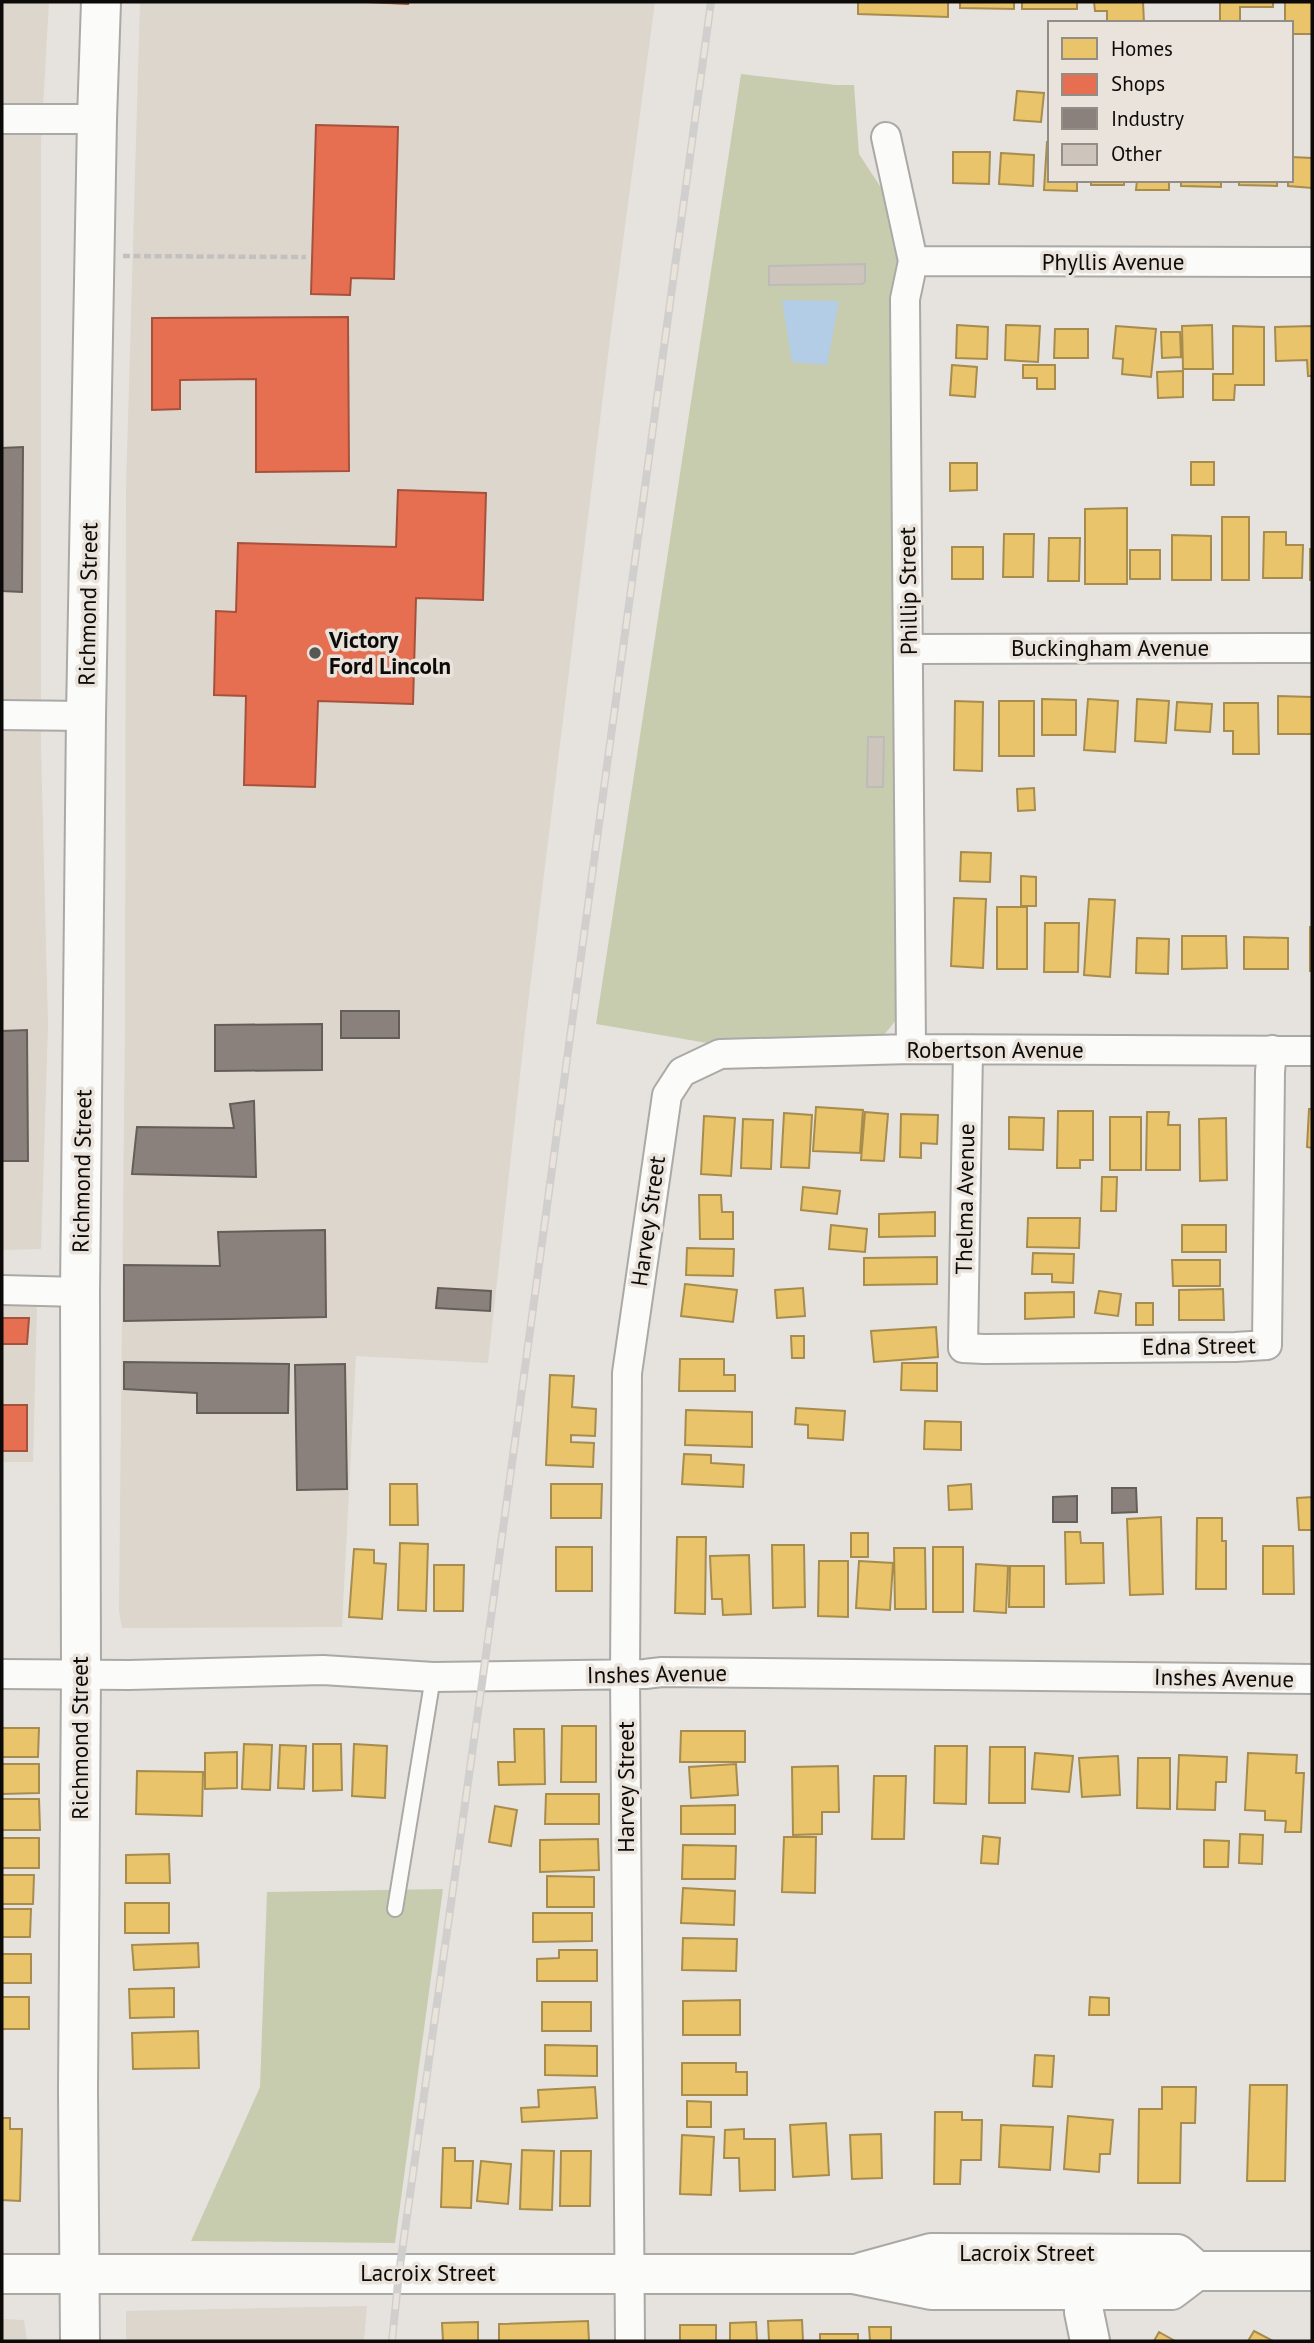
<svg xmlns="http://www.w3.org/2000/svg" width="1314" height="2343" font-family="'PT Sans',sans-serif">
	<rect width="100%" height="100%" fill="#e6e3de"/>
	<!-- built -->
	<path fill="#dcd6cc" d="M2,2H49L41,142V748L48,1024L41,1249L2,1250Z
		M140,2H655L611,331L527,1012L488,1363L356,1356L342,1627L122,1628L119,1611L125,1017L126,489Z
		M2,1306H37L33,1462H2Z
		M367,2306L364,2341H126V2311Z
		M2,2319L24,2320L27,2341H2Z"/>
	<!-- green -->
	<path fill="#c8ccaf" d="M741,74L836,85H854L859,154L895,209L904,247L897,1019L879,1041L713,1044L596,1024Z
		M443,1889L395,2243L191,2241L260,2087L267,1892Z"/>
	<!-- water -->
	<path fill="#b3cde6" d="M782,300L839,301L827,365L792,362Z"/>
	<!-- homes -->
	<path fill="#e9c46a" stroke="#a78c4d" stroke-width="2" d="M858,2H948V17L858,14Z
		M960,2H1014V9L960,8Z
		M1022,2H1077V9H1022Z
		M1094,2H1143L1144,23H1107V11H1095Z
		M1220,2H1273V7H1240V23H1220Z
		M1285,2H1312V34H1291V23H1285Z
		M1017,91L1044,93L1041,122L1014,120Z
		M1047,142H1050V180H1077V191L1044,190Z
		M953,152H990L989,184L953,183Z
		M1001,153L1034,155L1033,186L999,184Z
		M1291,157L1312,158V188L1288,186V180H1291Z
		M1091,180H1124V185H1091Z
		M1137,180H1169V190H1136Z
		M1181,180H1221V187L1181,186Z
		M1239,180H1277V186L1239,185Z
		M957,325L988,327L987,359L956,358Z
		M1006,325L1040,326L1038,362L1005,360Z
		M1212,325L1213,369H1183L1182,326Z
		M1116,326L1156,329L1151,377L1122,374L1123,359L1113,358Z
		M1233,326L1264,327V385H1235L1234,400H1213V374H1233Z
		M1312,326V376H1308L1307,360L1276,361L1275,327Z
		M1055,329H1088V358H1054Z
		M1161,332H1180L1181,357L1162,358Z
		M952,365L977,367L975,397L950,395Z
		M1023,365H1055V389H1037V378H1023Z
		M1183,371V397L1158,398L1157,372Z
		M1191,462H1214V485H1191Z
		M950,463H977V490L950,491Z
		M1127,508V584H1085V509Z
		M1222,517H1249V580H1222Z
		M1264,532H1286V545H1303L1302,578H1263Z
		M1004,534H1034L1033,577H1003Z
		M1172,535L1211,536V580H1172Z
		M1049,538H1080L1079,581H1048Z
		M952,547H983V579H952Z
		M1310,549H1312V580H1310Z
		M1130,550H1160V579H1130Z
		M1278,696L1312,697V734H1278Z
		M1042,699L1076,700V735H1042Z
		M1088,699L1118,701L1115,752L1084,750Z
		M1137,699L1169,701L1166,743L1135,741Z
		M955,701L983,702L982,771L954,770Z
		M999,701H1034V756H999Z
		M1177,702L1212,704L1210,732L1175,730Z
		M1224,703H1258L1259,754H1233V731H1224Z
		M1034,788L1035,810L1018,811L1017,789Z
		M961,852L991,853L990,882L960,881Z
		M1021,876L1036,877V906H1021Z
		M954,898L986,899L983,968L951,966Z
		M1089,899L1115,900L1110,977L1084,975Z
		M997,907H1027V969H997Z
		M1045,923H1079L1078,972H1044Z
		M1310,927H1312V971H1310Z
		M1182,936H1226L1227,968L1182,969Z
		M1244,937L1288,938V969H1244Z
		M1137,938L1169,939L1168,974L1136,973Z
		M816,1107L863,1110L860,1153L813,1151Z
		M1309,1109H1312V1148L1307,1147Z
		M1058,1111H1093V1160H1080V1168H1057Z
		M865,1112L888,1114L884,1161L861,1160Z
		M1147,1112H1169L1168,1125H1180V1170H1146Z
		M784,1113L812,1115L809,1168L781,1167Z
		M901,1114L938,1115L937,1144L921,1143V1158L900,1157Z
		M704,1116L735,1118L731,1176L701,1174Z
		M1009,1117L1044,1118L1043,1150L1009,1149Z
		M1110,1117H1141V1170H1110Z
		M1226,1118L1227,1180L1200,1181L1199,1119Z
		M743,1119L773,1120L771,1169L741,1168Z
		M1102,1177H1117L1116,1211H1101Z
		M803,1187L840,1191L837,1214L801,1210Z
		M699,1195H721L722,1212H733V1239H700Z
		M935,1212V1236L879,1237V1214Z
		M1028,1218H1080L1079,1248L1027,1247Z
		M831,1225L867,1229L865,1252L829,1249Z
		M1182,1225H1226V1252H1182Z
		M687,1248L734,1249L733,1276L686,1275Z
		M1033,1253L1074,1254L1073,1283L1052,1282V1274H1032Z
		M937,1257V1284L864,1285V1258Z
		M1172,1260H1220V1286H1173Z
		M685,1284L737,1290L733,1322L681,1316Z
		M803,1288L805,1316L777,1318L775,1290Z
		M1223,1289L1224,1320H1179V1290Z
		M1099,1291L1121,1294L1118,1316L1095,1313Z
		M1074,1292V1317L1025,1319V1293Z
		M1136,1303H1153V1325H1136Z
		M936,1327L938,1357L874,1362L871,1331Z
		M791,1336H804V1358H792Z
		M680,1359H724V1375H735V1391H679Z
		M902,1363H937V1391L901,1390Z
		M550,1375L574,1376L572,1407L596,1409L595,1436L571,1435V1442L594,1443L593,1467L546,1465Z
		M796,1408L845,1411L843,1440L808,1438V1425L795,1424Z
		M686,1410L752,1412V1447L685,1445Z
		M925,1421L961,1422V1450L924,1449Z
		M684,1454L711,1455V1463L744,1465L743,1487L682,1484Z
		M390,1484H417L418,1525H390Z
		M551,1484H602L601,1518H551Z
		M971,1484L972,1509L949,1510L948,1486Z
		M1312,1497V1530H1299L1297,1498Z
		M1161,1517L1163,1594L1130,1595L1127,1519Z
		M1197,1518H1222V1541H1226V1589H1196Z
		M1065,1532H1080L1081,1543H1103L1104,1583L1066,1584Z
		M851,1533H868V1557H851Z
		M677,1537H706L705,1614L675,1613Z
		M400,1543L428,1544L426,1611L398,1610Z
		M772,1545H804L805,1607L773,1608Z
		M1263,1546H1293L1294,1594H1263Z
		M556,1547H592V1591H556Z
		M933,1547H963V1612H933Z
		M894,1548H925L926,1609H895Z
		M354,1549L374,1550V1563L386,1564L382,1619L349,1617Z
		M749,1555L751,1614L723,1615L722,1599H712L710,1556Z
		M819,1561H848V1617L818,1616Z
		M859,1561L893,1563L890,1610L856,1608Z
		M976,1564L1008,1566L1006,1613L974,1611Z
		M434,1565H464L463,1611H434Z
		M1010,1566H1044V1607H1009Z
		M562,1726H596V1782H561Z
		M2,1728H39L38,1757H2Z
		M514,1729H544L545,1784L499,1785L498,1762H515Z
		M681,1731H745V1762H680Z
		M244,1744L272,1745L270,1790L242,1789Z
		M313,1744H341L342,1790L313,1791Z
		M354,1744L387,1746L385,1798L352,1796Z
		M280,1745L306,1746L304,1789L278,1788Z
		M935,1746H967L966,1804L934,1803Z
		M990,1747H1025V1803H989Z
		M237,1752V1788L205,1789V1753Z
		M1035,1753L1073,1756L1069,1792L1032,1789Z
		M1248,1753L1297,1755L1296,1773H1304L1301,1832H1285L1286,1821L1265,1820V1811L1245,1810Z
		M1179,1755L1227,1757L1226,1782H1216L1215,1810L1177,1809Z
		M1118,1756L1120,1795L1082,1797L1079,1758Z
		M1138,1758H1170V1809L1137,1808Z
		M2,1764H39V1793L2,1794Z
		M736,1764L738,1795L691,1798L689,1767Z
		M838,1766L839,1812H822V1834L793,1835L792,1767Z
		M137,1771L203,1772L202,1816L136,1814Z
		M874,1776H906L904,1839H872Z
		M546,1794H599V1824H545Z
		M2,1799H39L40,1830H2Z
		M735,1805V1834H681V1806Z
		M495,1806L517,1810L511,1846L489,1842Z
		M1240,1834L1263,1835L1262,1864L1239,1863Z
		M983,1836L1000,1838L998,1864L981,1863Z
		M784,1837H816L815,1893L782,1892Z
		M2,1838H39V1868H2Z
		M598,1839L599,1870L540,1872V1840Z
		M1204,1840L1229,1841L1228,1867H1204Z
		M683,1845L736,1846L735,1879H682Z
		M169,1854L170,1883H126V1855Z
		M2,1875H34L33,1904H2Z
		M547,1876L594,1877V1907H547Z
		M683,1888L735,1891L734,1925L681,1923Z
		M125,1903H169V1933H125Z
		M2,1909H31L30,1937H2Z
		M533,1913H592V1941L533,1942Z
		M683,1938L737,1939L736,1971L682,1970Z
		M198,1943L199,1967L134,1970L132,1945Z
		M559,1950H597V1981H537V1959L559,1958Z
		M2,1954H31V1983H2Z
		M174,1988V2017L130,2018L129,1989Z
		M2,1997H29V2029H2Z
		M1090,1997L1109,1998V2015H1089Z
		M740,2000V2035H683V2001Z
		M542,2002H591V2031H542Z
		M198,2031L199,2068L133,2069L132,2033Z
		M545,2045L597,2046V2076L545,2075Z
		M1035,2055L1054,2056L1052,2087L1033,2086Z
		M682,2063H736V2072H747V2095H682Z
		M1250,2085H1287L1285,2181H1247Z
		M595,2087L597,2118L522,2122L521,2108L539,2107L538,2090Z
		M1162,2087H1196L1195,2123H1181L1180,2183H1138L1139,2109H1162Z
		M687,2101L711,2102V2127H687Z
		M935,2112H962V2120H982L981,2160H961L960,2184H934Z
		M1068,2116L1113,2120L1110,2154H1100L1099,2172L1064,2169Z
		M2,2118H10V2129H22L20,2201L2,2200Z
		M826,2123L829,2175L793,2177L790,2125Z
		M1001,2125L1053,2127L1050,2170L999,2167Z
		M744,2129V2139H775V2190L740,2191L739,2158H724L725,2130Z
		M881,2134L882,2178L852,2179L850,2135Z
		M682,2135L714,2137L711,2195L680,2194Z
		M443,2148H455V2161H473L471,2208L441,2207Z
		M522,2150L554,2151L552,2210L520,2209Z
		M561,2151H591L590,2206H560Z
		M481,2161L511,2164L508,2204L477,2201Z
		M802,2320L803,2341H769L768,2321Z
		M588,2321L589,2341H499V2324Z
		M478,2322V2341H443L442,2323Z
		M756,2322L757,2341H730V2323Z
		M680,2325H716V2341H680Z
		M869,2327H891V2341H870Z
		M1254,2331L1273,2341H1248Z
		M1159,2332L1175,2341H1154Z
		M820,2334H858V2341H820Z"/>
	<!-- shops -->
	<path fill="#e76f51" stroke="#a6513b" stroke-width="2" d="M367,2H409L408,4Z
		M316,125L398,127L394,279L351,278L350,295L311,294Z
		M348,317L349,471L256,472V379L180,380V409L152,410V318Z
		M398,490L486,493L483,600L416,598L413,704L318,701L315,787L244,785L246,696L214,695L216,611L236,612L238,543L396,547Z
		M2,1318H29L27,1344H2Z
		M2,1405H27V1451H2Z"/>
	<!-- industry -->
	<path fill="#8a817c" stroke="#645e5a" stroke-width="2" d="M23,447L22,592L2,591V448Z
		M341,1011H399V1038H341Z
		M322,1024V1070L215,1071V1025Z
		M27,1030L28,1161H2V1031Z
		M254,1101L256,1177L132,1174L137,1127L234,1128L230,1104Z
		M325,1230L326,1317L124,1321V1265L220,1266L218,1232Z
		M438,1288L491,1291L490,1311L436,1308Z
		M124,1362L289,1364L288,1413H197V1393L124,1389Z
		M345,1364L347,1489L297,1490L295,1365Z
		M1112,1488H1136L1137,1512L1112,1513Z
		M1077,1496V1522H1053V1497Z"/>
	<!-- building -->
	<path fill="#cdc5bb" stroke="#bdbbb8" stroke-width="2" d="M865,264V282L862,284L769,285V266Z
		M868,737H884L883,787H867Z"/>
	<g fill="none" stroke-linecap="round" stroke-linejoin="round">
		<defs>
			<path id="lane" d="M395,1909L433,1677"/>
			<path id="street" d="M2,119H97
				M886,137L913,261L905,299L911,1049
				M913,261L1312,262
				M908,649L1312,648
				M2,715L86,716
				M968,1051L963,1348L984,1349L1235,1347L1267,1345L1270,1072L1272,1050
				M2,1290L80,1292
				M2,1674L129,1675L323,1670L433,1677L645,1674L662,1672L1312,1679
				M630,2341L625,1674L627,1373L667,1095L682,1072L720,1054L911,1049L1312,1051"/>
			<path id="secondary" d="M1083,2266L1084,2312L1090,2341
				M862,2272L931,2253L1177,2254L1196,2271
				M2,2274H853L931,2290H1171L1196,2271H1312
				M80,2341L78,2091L81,1675L80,1292L86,716L97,119L101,2"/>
		</defs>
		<!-- lane casing -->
		<use href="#lane" stroke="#aba9a5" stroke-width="18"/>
		<!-- street casing -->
		<use href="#street" stroke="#aba9a5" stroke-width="32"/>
		<!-- secondary casing -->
		<use href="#secondary" stroke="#aba9a5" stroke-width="42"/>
		<!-- path -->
		<path stroke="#c3c1c0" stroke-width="4.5" stroke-dasharray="7 3.5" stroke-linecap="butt" d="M123,256L306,257"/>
		<!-- lane -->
		<use href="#lane" stroke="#fbfbfa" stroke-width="14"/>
		<!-- street -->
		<use href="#street" stroke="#fbfbfa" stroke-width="28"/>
		<!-- secondary -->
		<use href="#secondary" stroke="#fbfbfa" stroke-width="38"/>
		<defs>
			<path id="rail" d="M392,2341L399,2273L483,1676L711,2"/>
		</defs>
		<!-- rail casing -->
		<use href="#rail" stroke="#d0cfcd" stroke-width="8"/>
		<!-- rail -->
		<use href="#rail" stroke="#eae3db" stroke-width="5" stroke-dasharray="16" stroke-linecap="butt"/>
	</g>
	<!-- markers -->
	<circle fill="#595754" stroke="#eae3db" stroke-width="2.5" cx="315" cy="653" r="7"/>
	<g text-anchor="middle" stroke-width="7" stroke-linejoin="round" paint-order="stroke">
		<!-- street labels -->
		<g font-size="23" fill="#0d0b09" stroke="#eae3db">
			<text x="1113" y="270">Phyllis Avenue</text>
			<text transform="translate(908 591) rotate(-91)" y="8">Phillip Street</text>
			<text transform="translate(88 604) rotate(-89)" y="8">Richmond Street</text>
			<text x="1110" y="656">Buckingham Avenue</text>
			<text x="995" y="1058">Robertson Avenue</text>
			<text transform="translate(82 1171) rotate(-89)" y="8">Richmond Street</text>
			<text transform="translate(965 1199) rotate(-89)" y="8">Thelma Avenue</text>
			<text transform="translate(648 1221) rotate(-82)" y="8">Harvey Street</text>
			<text transform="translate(1199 1346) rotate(-1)" y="8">Edna Street</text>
			<text transform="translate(657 1674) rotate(-1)" y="8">Inshes Avenue</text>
			<text transform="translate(1224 1678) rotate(1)" y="8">Inshes Avenue</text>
			<text transform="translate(80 1738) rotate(-90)" y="8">Richmond Street</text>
			<text transform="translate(626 1787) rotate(-90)" y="8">Harvey Street</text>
			<text x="1027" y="2261">Lacroix Street</text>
			<text x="428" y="2281">Lacroix Street</text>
		</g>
		<!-- poi labels -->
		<g font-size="23" font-weight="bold" fill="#0d0b09" stroke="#eae3db" text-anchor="start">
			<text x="329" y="648">Victory<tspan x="329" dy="26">Ford Lincoln</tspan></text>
		</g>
	</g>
	<!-- border -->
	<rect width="1314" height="2343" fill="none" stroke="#0d0b09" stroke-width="7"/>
	<!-- legend -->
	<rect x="1048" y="21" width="245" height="161" fill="#eae3db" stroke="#928d87" stroke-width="2"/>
	<rect x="1062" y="38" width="35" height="21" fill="#e9c46a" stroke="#928d87" stroke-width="2"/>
	<text x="1111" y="56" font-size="21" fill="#0d0b09">Homes</text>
	<rect x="1062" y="74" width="35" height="21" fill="#e76f51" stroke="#928d87" stroke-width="2"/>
	<text x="1111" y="91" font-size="21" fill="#0d0b09">Shops</text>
	<rect x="1062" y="108" width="35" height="21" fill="#8a817c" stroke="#928d87" stroke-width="2"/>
	<text x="1111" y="126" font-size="21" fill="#0d0b09">Industry</text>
	<rect x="1062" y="144" width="35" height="21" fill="#cdc5bb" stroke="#928d87" stroke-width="2"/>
	<text x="1111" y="161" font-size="21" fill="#0d0b09">Other</text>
</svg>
